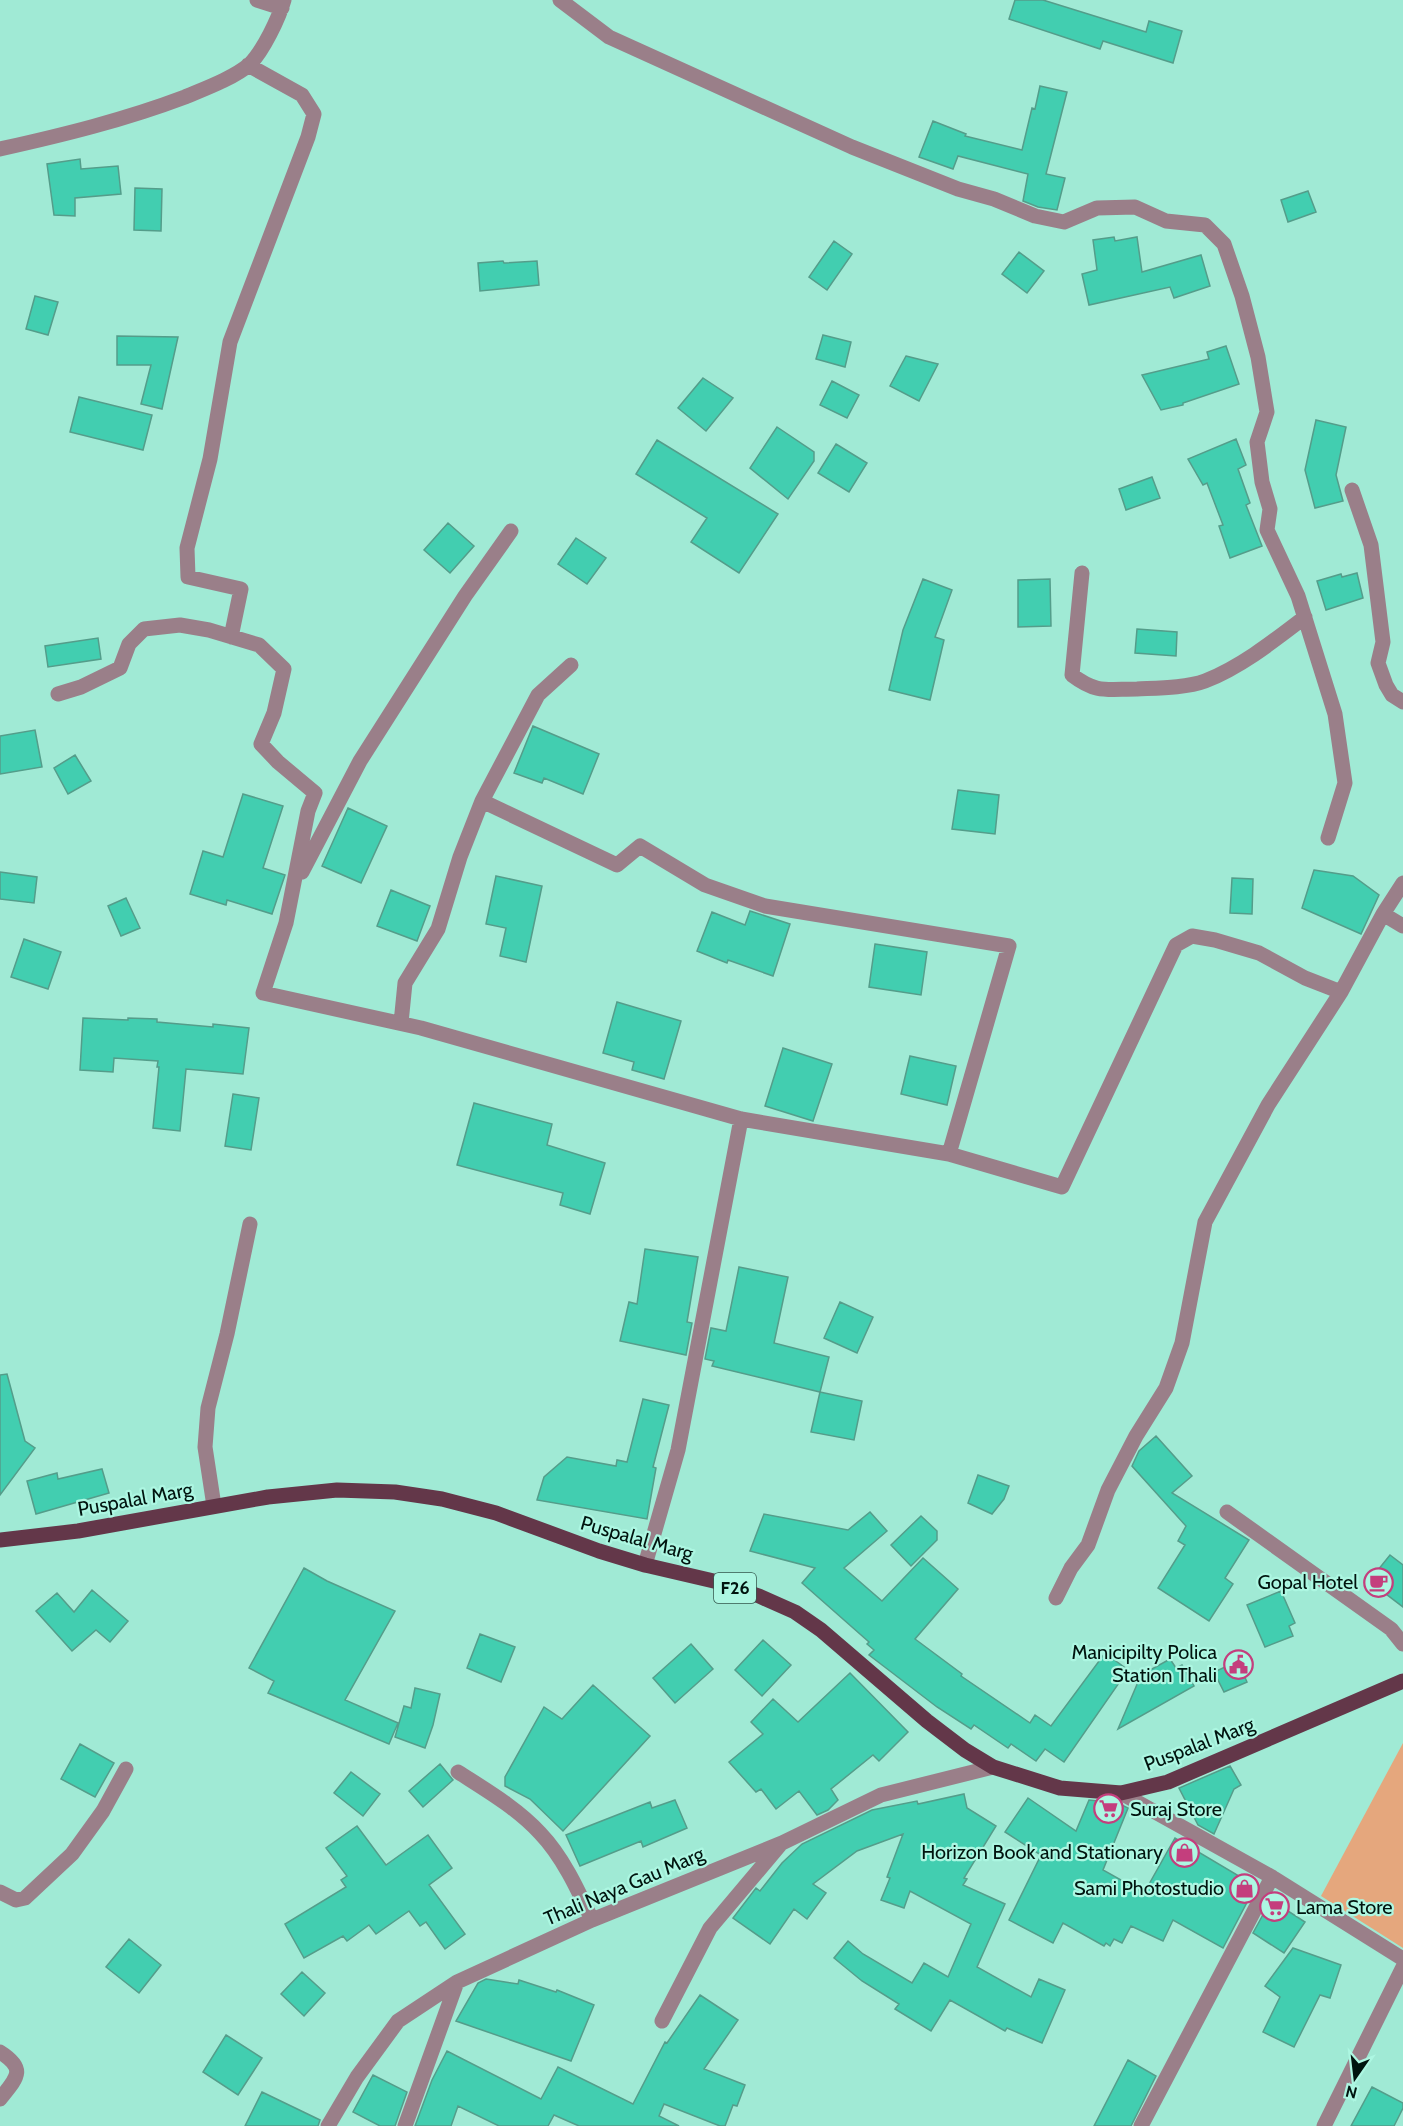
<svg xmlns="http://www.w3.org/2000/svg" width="1403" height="2126" font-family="Cabin,sans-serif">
	<rect width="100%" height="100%" fill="#a0ead5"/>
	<!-- green -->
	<path fill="#e5a77d" d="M1403,1743V1948L1321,1896Z"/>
	<!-- building -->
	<path fill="#42ceb0" stroke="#549d8a" stroke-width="1.5" d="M1015,0H1043L1146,32L1149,21L1182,31L1173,63L1103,41L1100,49L1009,19Z
		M1040,86L1067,92L1046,174L1065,178L1057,210L1038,207L1023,201L1028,174L958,156L953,169L919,157L933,121L966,134L965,136L1022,150L1032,108L1035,109Z
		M80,159L81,169L118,166L121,194L75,198V216L54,215L47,164Z
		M135,188L162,189L161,231L134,230Z
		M1308,191L1316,212L1288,222L1281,200Z
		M1114,237L1115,241L1137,237L1142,272L1201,255L1210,286L1174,298L1170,287L1089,305L1082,274L1097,270L1093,240Z
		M834,241L852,254L827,290L809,277Z
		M1019,252L1044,271L1027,293L1002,274Z
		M503,261L504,263L537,261L539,285L480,291L478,263Z
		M35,296L58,302L48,335L26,329Z
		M823,335L851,342L845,367L816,359Z
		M117,336L178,337L162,409L141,404L151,365H117Z
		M1226,346L1239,384L1183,403V405L1161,410L1142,375L1209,359L1207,352Z
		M906,356L938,364L919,401L890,386Z
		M703,378L733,398L706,431L678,408Z
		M832,381L859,395L847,418L820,405Z
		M79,397L152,415L143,450L70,432Z
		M1316,420L1346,427L1336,475L1343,501L1315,508L1305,470Z
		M777,427L814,452V461L788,499L750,468Z
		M1236,439L1246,465L1238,469L1250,503L1246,505L1262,546L1230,558L1219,526L1223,525L1207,483L1203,485L1188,459Z
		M657,440L778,514L739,573L691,542L707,518L636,474Z
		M836,444L867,463L849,492L818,473Z
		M1152,477L1160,498L1126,510L1119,489Z
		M448,523L474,546L450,573L424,550Z
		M576,538L606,558L587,584L558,564Z
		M1357,573L1363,598L1326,610L1317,581L1341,574L1342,577Z
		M923,579L952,590L935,637L944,640L930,700L889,690L903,630Z
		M1050,579L1051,626L1018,627V580Z
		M1137,629L1177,632L1176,656L1135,653Z
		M98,638L101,659L48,667L45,646Z
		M533,726L599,754L583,794L544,778L542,783L514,773Z
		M35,730L42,767L0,774V736Z
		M75,755L91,781L68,794L54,768Z
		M958,790L999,795L995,834L952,829Z
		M243,794L283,806L263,868L285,875L272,914L227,900L226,905L190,894L203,851L223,857Z
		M348,808L387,826L361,883L322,866Z
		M1314,870L1353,876L1379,895L1361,934L1302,908Z
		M0,872L37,877L34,903L0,899Z
		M496,876L542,886L526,962L500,956L506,928L486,924Z
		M1232,878L1253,879L1252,914L1230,913Z
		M391,890L430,906L417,941L377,926Z
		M126,898L140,928L121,936L108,906Z
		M750,911L790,924L773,976L728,960L727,963L697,951L712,912L745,925Z
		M24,939L61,952L48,989L11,977Z
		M875,944L927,952L921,995L869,987Z
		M617,1002L681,1021L664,1079L632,1070L634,1062L603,1053Z
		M83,1018L128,1020V1018L157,1019V1022L213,1027V1024L249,1028L243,1074L186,1069L180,1131L153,1128L159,1067H157L158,1061L114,1058L113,1072L80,1070Z
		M783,1048L832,1064L813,1121L765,1106Z
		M910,1056L956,1066L947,1105L901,1094Z
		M233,1094L259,1098L251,1150L225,1146Z
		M474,1103L552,1124L547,1145L605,1163L590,1214L560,1205L563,1193L457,1165Z
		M645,1249L698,1257L687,1322L692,1323L686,1355L620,1341L629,1302L637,1304Z
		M739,1267L788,1277L774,1343L829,1357L820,1392L712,1366L714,1361L705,1359L711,1328L726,1331Z
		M840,1302L873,1317L857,1353L824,1338Z
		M7,1374L25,1441L35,1448L0,1495V1375Z
		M820,1392L862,1401L854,1440L811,1432Z
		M643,1399L669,1405L653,1467L656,1468L647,1519L537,1500L544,1477L567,1457L616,1466L617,1460L627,1462Z
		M1156,1436L1192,1476L1172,1493L1249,1540L1225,1578L1233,1584L1209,1621L1158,1588L1185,1545L1178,1541L1186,1526L1132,1466L1139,1451Z
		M102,1469L109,1493L36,1514L27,1481L57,1473L58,1479Z
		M978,1475L1009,1486L1004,1499L992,1514L968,1503Z
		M870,1512L887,1531L844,1568L882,1601L923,1558L958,1589L915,1639L962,1674L961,1676L1030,1723L1035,1715L1051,1726L1105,1653L1128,1670L1064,1762L1045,1749L1036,1761L1011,1744L1008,1748L974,1725L971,1729L937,1707L869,1655L874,1650L867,1644L869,1642L802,1583L815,1568L750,1551L764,1514L848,1530Z
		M921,1516L937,1531V1540L911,1566L891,1545Z
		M1390,1555L1403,1565V1607L1369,1581Z
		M304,1568L327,1581L395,1611L345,1700L398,1723L389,1744L268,1693L274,1681L249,1668Z
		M92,1590L128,1621L110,1642L96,1630L72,1651L36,1611L57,1593L74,1612Z
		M1281,1591L1295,1623L1289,1626L1293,1636L1265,1647L1247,1605Z
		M480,1634L515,1647L501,1682L467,1668Z
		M763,1640L791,1665L762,1696L735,1670Z
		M691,1644L713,1669L675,1703L653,1678Z
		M1170,1659L1176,1668L1182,1665L1194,1686L1118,1729L1141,1675Z
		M1238,1661L1247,1682L1224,1692L1214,1672Z
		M850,1673L908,1732L879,1761L873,1755L831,1789L838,1800L828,1810L817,1815L799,1791L776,1809L761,1789L756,1792L729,1762L763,1734L751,1722L773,1699L798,1722Z
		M593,1685L650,1736L563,1831L530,1799L505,1786V1777L544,1707L562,1719Z
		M415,1688L440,1694L433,1725L425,1748L395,1737L404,1706L411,1708Z
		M80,1744L114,1763L95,1797L61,1779Z
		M440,1764L453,1780L423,1807L409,1791Z
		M1230,1766L1241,1785L1234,1789L1214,1834L1198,1825L1179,1788Z
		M351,1772L380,1794L363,1816L334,1793Z
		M964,1794L967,1808L996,1826L964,1878L967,1879L963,1885L1005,1904L977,1967L1031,1997L1039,1979L1065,1990L1042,2043L1007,2028L1005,2031L950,2000L931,2031L895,2009L899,2004L862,1981L834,1958L848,1941L863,1954L912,1983L924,1963L948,1977L971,1924L910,1891L904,1908L881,1900L890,1878L887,1877L903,1834L857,1851L813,1884L826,1893L807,1919L794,1909L770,1944L733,1918L756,1888L760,1891L782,1863L802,1844L872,1810L917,1801L918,1804Z
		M1028,1798L1076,1831L1089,1800L1118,1803L1128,1808L1103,1870L1144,1893L1175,1838L1254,1885L1252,1888L1254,1889L1223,1948L1173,1920L1163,1941L1131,1926L1122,1943L1114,1939L1110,1946L1106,1943L1104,1946L1063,1923L1053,1943L1009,1920L1041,1855L1005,1832Z
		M675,1800L687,1828L643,1847L641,1841L580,1866L566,1835L650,1802L652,1808Z
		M357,1826L386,1865L428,1835L452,1868L429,1885L465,1934L445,1949L426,1922L420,1926L409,1911L376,1934L369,1925L347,1941L343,1936L304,1958L285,1924L346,1887L341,1880L347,1876L326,1848Z
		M1271,1900L1305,1922L1284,1953L1253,1933Z
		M129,1939L161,1965L139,1993L106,1967Z
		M1293,1948L1341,1965L1330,1998L1320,1995L1294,2047L1263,2032L1280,1997L1265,1986Z
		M302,1972L325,1993L304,2016L281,1994Z
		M486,1979L518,1984L519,1980L556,1992L557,1990L594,2005L571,2061L456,2021L478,1983Z
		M700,1995L738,2020L704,2069L745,2085L737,2106L733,2105L725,2126H720L664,2104L659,2116L679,2126H579L554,2115L548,2126H499L458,2106L451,2126H415L432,2080L447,2051L541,2099L558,2067L633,2104L665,2042L667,2043Z
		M226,2035L262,2058L238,2095L203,2072Z
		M1128,2060L1156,2076L1131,2126H1094Z
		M373,2075L407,2092L395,2126H380L353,2112Z
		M1372,2087L1403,2103V2108L1394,2126H1351Z
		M262,2092L320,2120L318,2126H245Z"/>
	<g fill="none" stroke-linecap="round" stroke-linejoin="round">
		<!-- minor -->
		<path stroke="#9a7f89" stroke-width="15" d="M257,0L282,8
			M560,0L609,37L852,147L958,189L994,199L1035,216L1064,222L1097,208L1135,207L1166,221L1205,225L1224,244L1242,296L1258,357L1267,412L1257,442L1262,482L1270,509L1267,530L1298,596L1335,714L1345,783L1328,838
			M0,149C63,135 124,120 185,97C204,89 234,78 250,64C263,51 279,18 284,0
			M1352,490L1371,545L1383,642L1378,663L1386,685L1392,695L1403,702
			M1082,573L1072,675C1097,694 1107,689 1137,689C1157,688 1186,688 1205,681C1241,667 1275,640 1305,617
			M231,637L241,589L188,577L187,548L210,459L230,342L308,137L314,114L302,95L248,65
			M58,694L81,687L120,668L129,644L144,629L180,625L209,630L259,645L284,669L274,713L261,744L278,762L315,793L308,811L286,923L263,993L421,1028L741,1119L949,1154L1062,1187L1176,945L1192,936L1215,940L1259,953L1305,978L1341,992
			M482,801L538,695L571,665
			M302,872L360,761L465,596L511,531
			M1383,914L1403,926
			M401,1023L405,983L438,929L460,857L482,801L617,865L640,846L705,885L765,906L1009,946L949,1154
			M214,1506L205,1447L208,1408L227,1334L250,1224
			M1227,1512L1391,1629L1403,1644
			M645,1565L678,1450L741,1119
			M1056,1598L1071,1568L1088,1545L1108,1490L1136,1436L1166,1388L1182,1343L1205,1222L1268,1105L1341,992L1383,914L1403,883
			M458,1772C486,1790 517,1808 540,1833C563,1857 578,1890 592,1920
			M1121,1793L1272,1877L1403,1959
			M0,1892L16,1900L25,1898L72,1854L103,1811L126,1769
			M662,2021L710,1928L780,1845
			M0,2052C27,2069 17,2078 0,2099
			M328,2126L357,2077L398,2021L457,1982L592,1920L782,1843L881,1795L993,1767
			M405,2126L457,1982
			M1141,2126L1272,1877
			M1324,2126L1403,1967"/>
		<!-- major -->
		<path stroke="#633749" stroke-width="15" d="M0,1540L78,1531L268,1497L337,1490L395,1492L442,1499L496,1513L599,1551L645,1565L718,1582L759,1596L795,1612L821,1630L927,1721L965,1750L993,1767L1060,1788L1121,1793L1168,1782L1403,1681"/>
	</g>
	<!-- icons -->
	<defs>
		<symbol id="cafe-ring" viewBox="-11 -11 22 22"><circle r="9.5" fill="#adf7e2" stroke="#c43e7d" stroke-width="1.5"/><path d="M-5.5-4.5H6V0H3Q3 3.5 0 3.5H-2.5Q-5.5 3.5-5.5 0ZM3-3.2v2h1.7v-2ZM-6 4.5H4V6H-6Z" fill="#c43e7d"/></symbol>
		<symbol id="civic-ring" viewBox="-11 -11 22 22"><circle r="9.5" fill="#adf7e2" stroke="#c43e7d" stroke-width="1.5"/><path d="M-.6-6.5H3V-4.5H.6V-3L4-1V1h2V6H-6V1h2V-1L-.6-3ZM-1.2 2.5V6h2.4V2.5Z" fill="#c43e7d"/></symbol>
		<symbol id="supermarket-ring" viewBox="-11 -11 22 22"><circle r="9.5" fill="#adf7e2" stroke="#c43e7d" stroke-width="1.5"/><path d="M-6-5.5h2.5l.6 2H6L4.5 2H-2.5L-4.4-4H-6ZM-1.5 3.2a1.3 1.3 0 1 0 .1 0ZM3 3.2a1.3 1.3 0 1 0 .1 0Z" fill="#c43e7d"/></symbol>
		<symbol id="shop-ring" viewBox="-11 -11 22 22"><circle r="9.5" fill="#adf7e2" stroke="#c43e7d" stroke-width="1.5"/><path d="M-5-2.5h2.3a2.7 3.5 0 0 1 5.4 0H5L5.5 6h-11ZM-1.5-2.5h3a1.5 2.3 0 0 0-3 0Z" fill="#c43e7d"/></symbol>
	</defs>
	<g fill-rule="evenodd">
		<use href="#cafe-ring" x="1362" y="1566" width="33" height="33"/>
		<use href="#civic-ring" x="1222" y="1648" width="33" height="33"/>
		<use href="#supermarket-ring" x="1092" y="1792" width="33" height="33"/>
		<use href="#shop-ring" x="1168" y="1836" width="33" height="33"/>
		<use href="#shop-ring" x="1228" y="1872" width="33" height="33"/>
		<use href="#supermarket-ring" x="1258" y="1890" width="33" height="33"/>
	</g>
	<g text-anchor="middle" stroke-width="4.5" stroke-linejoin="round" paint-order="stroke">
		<!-- shield labels -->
		<rect fill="#adf7e2" stroke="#34584e" stroke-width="1.5" x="714" y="1573" width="42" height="30" rx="4.5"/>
		<g font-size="18" font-weight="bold" fill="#00140f">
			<text x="735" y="1594">F26</text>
		</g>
		<!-- street labels -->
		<g font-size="20" fill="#00140f" stroke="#adf7e2">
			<text transform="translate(135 1499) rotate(-10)" y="7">Puspalal Marg</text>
			<text transform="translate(637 1538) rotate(16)" y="7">Puspalal Marg</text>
			<text transform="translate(1199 1744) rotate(-21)" y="7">Puspalal Marg</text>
			<text transform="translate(624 1886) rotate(-23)" y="7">Thali Naya Gau Marg</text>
		</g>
		<!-- poi labels -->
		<g font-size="20" fill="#00140f" stroke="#adf7e2" text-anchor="end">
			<text x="1358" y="1589">Gopal Hotel</text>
			<text x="1217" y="1659">Manicipilty Polica<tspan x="1217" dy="23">Station Thali</tspan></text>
			<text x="1130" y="1816" text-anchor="start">Suraj Store</text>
			<text x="1163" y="1859">Horizon Book and Stationary</text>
			<text x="1224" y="1895">Sami Photostudio</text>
			<text x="1296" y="1914" text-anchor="start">Lama Store</text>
		</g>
	</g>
	<!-- north arrow -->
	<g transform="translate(1355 2078) rotate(194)" stroke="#adf7e2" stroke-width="4.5" paint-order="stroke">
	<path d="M0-4.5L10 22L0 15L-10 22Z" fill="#00140f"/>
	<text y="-9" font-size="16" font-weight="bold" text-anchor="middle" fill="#00140f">N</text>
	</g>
</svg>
